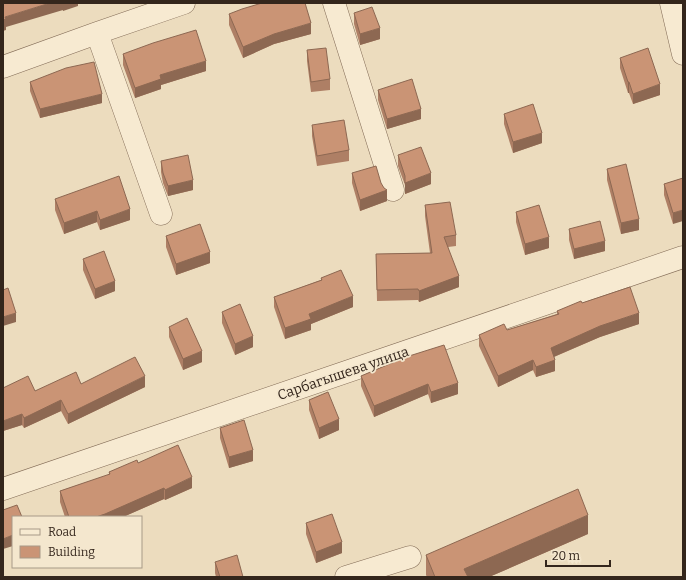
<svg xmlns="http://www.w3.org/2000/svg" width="686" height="580" font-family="Bitter,serif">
	<rect width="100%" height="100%" fill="#ecdcbe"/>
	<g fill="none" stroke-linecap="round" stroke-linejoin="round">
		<defs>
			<path id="minor" d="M334,3L393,190
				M671,3L683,54
				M97,33L161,214
				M3,67L97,33L184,3
				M3,489L683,257
				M346,577L410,557"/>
		</defs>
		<!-- minor casing -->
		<use href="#minor" stroke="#846d58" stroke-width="23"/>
		<!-- minor -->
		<use href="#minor" stroke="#f7ead1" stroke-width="22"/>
	</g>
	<!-- wall -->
	<path fill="#ae7f65" d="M354,13L380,39L360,45L354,24Z
		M229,14L311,34L274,44L243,58L229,25Z
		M307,50L330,79V90L311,92L307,61Z
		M123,54L206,71L161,85V89L135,98L123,65Z
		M620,58L660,95L633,104L629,93H628L620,68Z
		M30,82L102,103L40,118L30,91Z
		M378,90L421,119L387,129L378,100Z
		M504,114L542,143L513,153L504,124Z
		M312,125L349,150V161L317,166L312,136Z
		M398,155L431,184L405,194V185L398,166Z
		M161,161L193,190L168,196L163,183L161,172Z
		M607,169L639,230L621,234L607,180Z
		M352,173L381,183L387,201L360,211L352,183Z
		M683,178L673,224L664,195V184Z
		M55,199L130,220L100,230L97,222L64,234L55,210Z
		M425,205L456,235V246L448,247L459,287L419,302L418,300L377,301L376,254L430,253L425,216Z
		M516,212L549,248L525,255L516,222Z
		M569,229L605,251L574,259L569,240Z
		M166,236L210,263L176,275L166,247Z
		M83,259L115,291L95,299L83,270Z
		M321,278L353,307L311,324V330L285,339L274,307V297L321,280Z
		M582,303L639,324L600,337L554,357L555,371L536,377L533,370L498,387L479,346V335L507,330L557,314V311Z
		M222,312L253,347L235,355L222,323Z
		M169,327L202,362L183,370L169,337Z
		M406,357L458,394L431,403L428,394L374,417L361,386V376Z
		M81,384L145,387L68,424L61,411L24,428L22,425L3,431L35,391Z
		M309,400L339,430L319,439L309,410Z
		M220,428L253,461L229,468L220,438Z
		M138,463L192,488L165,500L164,499L123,517H65L60,502V491L109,475V472Z
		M306,523L342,553L316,563L306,534Z
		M588,534L489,577H427L426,575V555Z
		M215,562L243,577H216L215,573Z"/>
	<!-- shaded-wall -->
	<path fill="#8d6852" d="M50,3H63V10L6,27V30L3,31V20L5,17Z
		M63,3H78V6L63,11Z
		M311,23V34L274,44L243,58V47L274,34Z
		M380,28V39L360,45V34Z
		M206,61V71L161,85V89L135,98V88L160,75Z
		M628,82H629V93H628Z
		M660,84V95L633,104V94Z
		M102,94V103L40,118V109Z
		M421,109V119L387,129V119Z
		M3,122H4V133H3Z
		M542,133V143L513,153V142Z
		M431,173V184L405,194V183Z
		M193,180V190L168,196V186Z
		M387,190V201L360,211V200Z
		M130,209V220L100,230V220Z
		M683,210V221L673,224V213Z
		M97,211V222L64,234V223Z
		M639,219V230L621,234V223Z
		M549,237V248L525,255V244Z
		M605,241V251L574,259V249Z
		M210,252V263L176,275V264Z
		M459,276V287L419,302V291Z
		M115,281V291L95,299V289Z
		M353,296V307L311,324V330L285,339V328L309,314Z
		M16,313V322L3,326V317Z
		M639,313V324L600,337L551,358V348L600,326Z
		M253,336V347L235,355V344Z
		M202,351V362L183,370V359Z
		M533,360V370L498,387V376Z
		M555,360V371L536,377V367Z
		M145,376V387L68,424V414Z
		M458,383V394L431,403V392Z
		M428,384V394L374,417V406Z
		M61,400V411L24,428V418Z
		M22,414V425L3,431V421Z
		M339,419V430L319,439V428Z
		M253,450V461L229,468V457Z
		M192,477V488L165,500V490Z
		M164,488V499L123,517H96Z
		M588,515V534L489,577H464V569Z
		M13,535V546L3,549V539Z
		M342,542V553L316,563V552Z"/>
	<!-- building -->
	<path fill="#ca9475" stroke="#8d6852" d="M3,3H50L5,17L6,19L3,20Z
		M262,3H305L311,23L274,34L243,47L229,14L242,9Z
		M372,7L380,28L360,34L354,13Z
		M196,30L206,61L160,75L161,79L135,88L123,54L153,43Z
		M326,48L330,79L311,82L307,50Z
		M648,48L660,84L633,94L629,82H628L620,58Z
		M94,62L102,94L40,109L30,82L66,68Z
		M412,79L421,109L387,119L378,90Z
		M533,104L542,133L513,142L504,114Z
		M344,120L349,150L317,156L312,125Z
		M421,147L431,173L405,183V176L398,155Z
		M188,155L193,180L168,186L163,173L161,161Z
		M626,164L639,219L621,223L607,169Z
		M376,166L381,183L384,188L387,190L360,200L352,173Z
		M119,176L130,209L100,220L97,211L64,223L55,199Z
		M683,178V210L673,213L664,184Z
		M450,202L456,235L444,237L459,276L419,291L418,289L377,290L376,254L432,253L425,205Z
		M539,205L549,237L525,244L516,212Z
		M600,221L605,241L574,249L569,229Z
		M200,224L210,252L176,264L166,236Z
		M104,251L115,281L95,289L83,259Z
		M341,270L353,296L309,314L311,319L285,328L274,297L322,280L321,278Z
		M630,287L639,313L600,326L551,348L555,360L536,367L533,360L498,376L479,335L504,324L507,330L559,314L557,311L581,301L582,303Z
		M8,288L16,313L3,317V290Z
		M240,304L253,336L235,344L222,312Z
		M187,318L202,351L183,359L169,327Z
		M444,345L458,383L431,392L428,384L374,406L361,376L406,357Z
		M135,357L145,376L68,414L61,400L24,418L22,414L3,421V388L28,376L35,391L76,372L81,384Z
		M328,392L339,419L319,428L309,400Z
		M244,420L253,450L229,457L220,428Z
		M178,445L192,477L165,490L164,488L105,514L96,517H69L60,491L110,474L109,472L137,460L138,463Z
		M578,489L588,515L464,569L468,577H435L426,555Z
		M17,505L22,517H13V535L3,539V510Z
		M332,514L342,542L316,552L306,523Z
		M237,555L243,577H220L215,562Z"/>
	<g text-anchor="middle" stroke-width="3.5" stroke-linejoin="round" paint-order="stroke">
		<!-- street labels -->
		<g font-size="14" fill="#34261c" stroke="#f4e7ce">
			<text transform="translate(343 373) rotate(-19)" y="5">Сарбагышева улица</text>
		</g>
	</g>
	<!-- border -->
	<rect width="686" height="580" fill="none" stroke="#34261c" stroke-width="8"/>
	<!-- legend -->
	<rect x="12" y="516" width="130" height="52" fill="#f4e7ce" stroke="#a79a87"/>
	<rect x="20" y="529" width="20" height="6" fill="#f7ead1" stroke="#a79a87"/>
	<text x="48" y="536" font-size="12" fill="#34261c">Road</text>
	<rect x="20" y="546" width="20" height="12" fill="#ca9475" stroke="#a79a87"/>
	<text x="48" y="556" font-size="12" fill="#34261c">Building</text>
	<!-- scale -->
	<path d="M546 560v6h64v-6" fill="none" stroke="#34261c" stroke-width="2"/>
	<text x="552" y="560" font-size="12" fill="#34261c" stroke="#f4e7ce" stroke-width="3" paint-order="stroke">20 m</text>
</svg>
